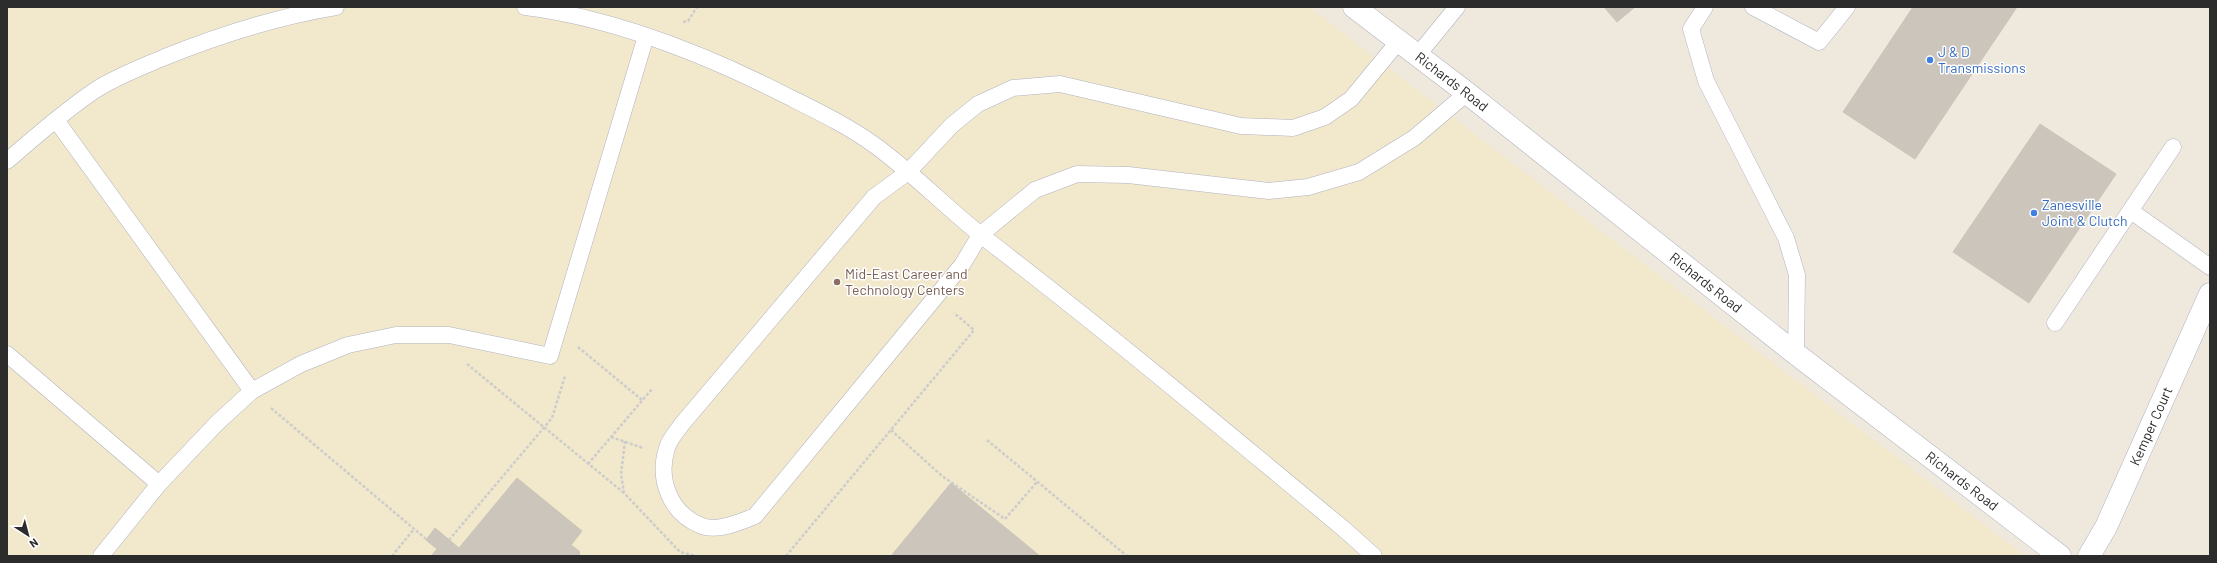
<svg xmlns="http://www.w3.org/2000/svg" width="2217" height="563" font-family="Barlow,sans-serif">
	<rect width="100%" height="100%" fill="#efe9dd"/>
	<!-- education -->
	<path fill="#f2e8cb" d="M7,7H1309L2025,556H7Z"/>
	<!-- building -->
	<path fill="#cbc5bc" stroke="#cbc5b6" d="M1604,7H1635L1617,22Z
		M1913,7H2017L1915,159L1843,112Z
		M2040,124L2116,174L2029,303L1953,252Z
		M517,478L582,531L571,545L579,551L580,556H431L437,549L426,540L435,528L459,548Z
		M951,483L1040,556H891Z"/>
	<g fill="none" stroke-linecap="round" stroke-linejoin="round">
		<defs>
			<path id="service" d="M525,7C615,18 711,57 791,98C819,112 848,126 873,144C915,174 950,212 991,243C1111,335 1228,433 1345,530L1374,556
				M1705,7L1691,29L1706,81L1786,238L1797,275L1796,354
				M1753,7L1819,42L1847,7
				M1398,42L1351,99L1325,117L1293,128L1241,126L1060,84L1013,88L978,104L952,125L908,172L874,197L682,424C677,431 669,440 667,448C657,479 670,514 702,526C717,532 741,522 755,516L962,265L980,235L1035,190L1077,174L1128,175L1269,191L1308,187L1359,172L1414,138L1467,93
				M1417,56L1457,7
				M56,120L252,391
				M7,161C35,137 63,112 94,91C115,77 142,67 165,57C222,34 275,17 336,7
				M2131,211L2210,267
				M2055,323L2173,147
				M7,354L159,484
				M101,556L159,484L217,423L252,391L301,364L348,345L396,335H449L550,356L646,36"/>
			<g id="minor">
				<path id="s1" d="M2089,556L2106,527L2210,294"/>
			</g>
			<g id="tertiary">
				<path id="s2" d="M1354,7L1467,93L1796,354L2060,556"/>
			</g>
		</defs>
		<!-- service casing -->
		<use href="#service" stroke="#b1b2c1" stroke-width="17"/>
		<!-- minor casing -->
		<use href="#minor" stroke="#b1b2c1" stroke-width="23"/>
		<!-- tertiary casing -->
		<use href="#tertiary" stroke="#b1b2c1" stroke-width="23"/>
		<!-- path -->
		<path stroke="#ccc" stroke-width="2.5" stroke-dasharray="3 2" stroke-linecap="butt" d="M683,22L688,21L697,7
			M578,347L642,400
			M467,364L624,493
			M271,408L426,539
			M891,430L942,476L1005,519L1037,482
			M611,437L643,448
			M987,440L1127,556
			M625,441L621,474L624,493L680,552L696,556
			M588,464L652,389
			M449,540L552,418L565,376
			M392,556L414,529
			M786,556L974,330L954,313"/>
		<!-- service -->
		<use href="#service" stroke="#fff" stroke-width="16"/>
		<!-- minor -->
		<use href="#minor" stroke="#fff" stroke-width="22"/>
		<!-- tertiary -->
		<use href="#tertiary" stroke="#fff" stroke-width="22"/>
	</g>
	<!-- markers -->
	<g fill="#3f7fe0" stroke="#fff" stroke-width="1.5">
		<circle cx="1930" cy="60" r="4"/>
		<circle cx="2034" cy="213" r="4"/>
	</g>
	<circle fill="#8d6e63" stroke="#fff" stroke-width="1.5" cx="837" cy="282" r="4"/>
	<g text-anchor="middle" stroke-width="3" stroke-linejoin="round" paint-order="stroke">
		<!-- shop labels -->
		<g font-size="14" fill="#366cbe" stroke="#fff" text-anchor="start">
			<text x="1938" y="57">J &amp; D<tspan x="1938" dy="16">Transmissions</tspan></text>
			<text x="2042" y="210">Zanesville<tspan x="2042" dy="16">Joint &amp; Clutch</tspan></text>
		</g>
		<!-- street labels -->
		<g font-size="14" fill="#2c2c2c" stroke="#fff">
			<text dy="5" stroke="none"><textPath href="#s2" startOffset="123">Richards Road</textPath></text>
			<text dy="5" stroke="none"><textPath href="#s2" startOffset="447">Richards Road</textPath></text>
			<text dy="5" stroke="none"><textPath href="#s1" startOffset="144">Kemper Court</textPath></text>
			<text dy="5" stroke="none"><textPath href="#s2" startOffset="771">Richards Road</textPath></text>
		</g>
		<!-- education labels -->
		<g font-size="14" fill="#785e54" stroke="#fff" text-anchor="start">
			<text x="845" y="279">Mid-East Career and<tspan x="845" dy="16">Technology Centers</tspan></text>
		</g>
	</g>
	<!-- border -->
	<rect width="2217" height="563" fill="none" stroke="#2c2c2c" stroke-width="16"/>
	<!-- north arrow -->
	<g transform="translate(28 535) rotate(144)" stroke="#ffffff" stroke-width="3" paint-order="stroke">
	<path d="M0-3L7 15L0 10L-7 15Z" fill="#2c2c2c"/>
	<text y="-6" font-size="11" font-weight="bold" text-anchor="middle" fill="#2c2c2c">N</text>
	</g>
</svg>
